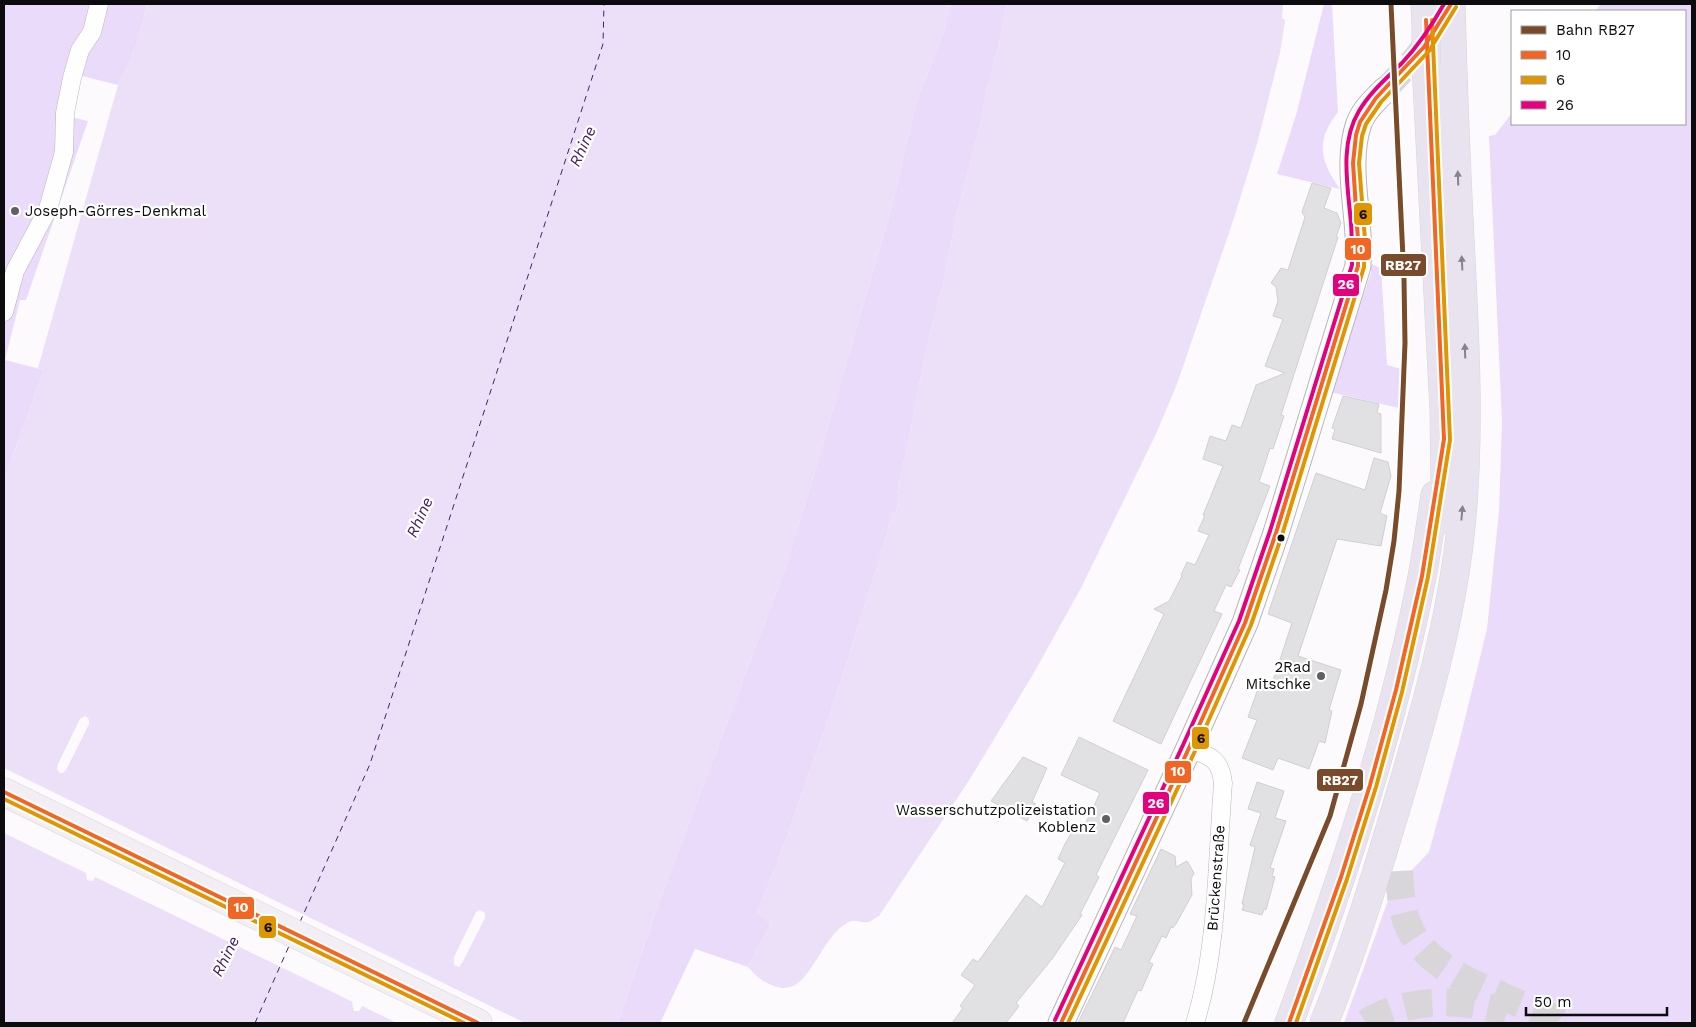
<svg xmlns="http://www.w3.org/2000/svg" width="1696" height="1027" font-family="'Work Sans',sans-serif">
	<rect width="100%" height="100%" fill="#fcfafd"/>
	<!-- green -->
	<path fill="#eadbfa" d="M4,4H147C142,30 132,63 118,85L82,76L71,117L88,121L26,300H20L5,360L44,370L4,480Z
		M950,4H1007L998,49L984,99V106L981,122L956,217L944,280L926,349L910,434L897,493L900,494L896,512H892L887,535L831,712L778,861L757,912L771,924L748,967L695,949L660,1023H618L657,908L785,569L816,468L893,202L916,103L944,31Z
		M1324,4H1332L1338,112C1315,141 1320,161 1340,189L1277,174L1296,115Z
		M1601,4H1692V1023H1344L1391,892L1429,852L1459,743L1487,629L1499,511L1502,422L1489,136L1495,135L1512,113V124H1685V11H1595Z
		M1371,264L1381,268L1387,365L1401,369L1399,408L1330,392L1371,273Z"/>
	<!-- water -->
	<path fill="#ece0f9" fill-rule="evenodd" d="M147,4H950L944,31L916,103L893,202L816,468L785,569L657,908L618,1023H4V480L44,370L38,368L118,85C132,63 142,30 147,4ZM85,716L87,717L89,720V724L66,770L63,773H60L57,769L58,764L80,719ZM112,824L118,827L117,832L94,879L92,881L87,880L86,872ZM480,910L485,913V918L462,963L459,967L454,965V957L476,912ZM382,954L384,961L361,1008L359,1011H354L352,1003L375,956Z
		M1007,4H1283L1282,18L1285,20L1280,53L1257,144L1232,224L1177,384L1156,434L1081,588L1035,671L970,779L879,916C876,917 872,921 869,922C855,924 856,915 840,928C824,941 811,976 795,985C786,990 777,988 769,984C760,980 754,974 748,967L771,924L757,912L778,861L831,712L887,535L892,512H896L900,494L897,493L910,434L926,349L944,280L956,217L981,122L984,106V99L998,49Z"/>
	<!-- pier -->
	<path fill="#fcfafd" d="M4,768L525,1023H397L360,1005L382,960L380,956L377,958L355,1003L93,876L115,831L114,826L111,828L88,874L4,833Z"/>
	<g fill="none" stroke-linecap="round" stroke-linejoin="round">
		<!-- ferry -->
		<path stroke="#472264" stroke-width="1" stroke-dasharray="6 5" stroke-linecap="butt" d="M300,922L370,764L603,44L604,4
			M255,1023L289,946"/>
	</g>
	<!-- building -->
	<path fill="#e1e0e2" stroke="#d0cfd1" d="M1312,183L1331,188L1324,208L1337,213L1341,223L1336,237H1338L1281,415L1284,416L1273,449L1270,448L1259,482L1270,486L1238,569L1240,570L1231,587L1226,585L1214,611L1222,614L1161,744L1113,721L1164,614L1154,609L1169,601L1182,576L1181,575L1187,562L1195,565L1209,535L1198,531L1205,515H1203L1223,466L1203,459L1210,436L1226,441L1232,425L1241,428L1256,385L1285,373L1265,366L1283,319L1273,316L1278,301L1276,287L1271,283L1281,268L1288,270L1305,217L1302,212Z
		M1343,396L1379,404L1377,413L1381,414V453L1332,439L1335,429L1332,428Z
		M1374,458L1388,462L1391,476L1380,513L1387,516L1381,546L1337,539L1298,656L1341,670L1329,710L1332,711L1325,743L1319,741L1309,769L1278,758L1273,770L1242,758L1257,720L1248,717L1260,683L1271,687L1292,623L1268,614L1316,473L1365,490Z
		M1079,737L1148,770L1096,875L1099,877L1080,914L1082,915L1052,959L1016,1003L1019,1006L1006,1023H952L963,1008L960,1006L975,985L961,975L973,959L978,962L1026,895L1042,907L1065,863L1058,859L1065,844L1073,830L1081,833L1100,793L1061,775Z
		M1023,757L1047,768L1032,802L1036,804L1027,821L991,801Z
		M1257,782L1284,791L1275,818L1286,821L1270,868L1274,869L1272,876L1275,877L1266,910L1264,909L1262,915L1242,910L1244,904H1242L1255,847L1250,845L1261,813L1248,809Z
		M1161,849L1175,856L1176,867L1187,861L1194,873L1191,879L1192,895L1176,924L1173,928L1171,927L1166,938L1162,936L1149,962L1153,964L1141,991L1138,990L1123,1023H1078L1115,947L1121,950L1137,916L1130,914Z"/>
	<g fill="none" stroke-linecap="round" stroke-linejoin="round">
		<!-- secondary-tunnel -->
		<path stroke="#d8d6d9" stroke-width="25" stroke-dasharray="25 12" stroke-linecap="butt" d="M1385,90L1414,59L1434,34"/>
		<!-- highway-tunnel -->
		<path stroke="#d8d6d9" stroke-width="28" stroke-dasharray="28 14" stroke-linecap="butt" d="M1399,871C1400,888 1401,907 1407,923C1424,966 1474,984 1513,1001C1529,1008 1547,1013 1561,1023
			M1366,1023C1407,997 1462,998 1507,1012"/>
		<defs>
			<path id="street" d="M4,312L15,271L48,209L64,152L65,113L72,78L80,50L92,32L99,4
				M1189,748C1211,757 1220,758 1223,783C1217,860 1218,949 1195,1023"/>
			<path id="secondary" d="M1061,1023L1189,748L1245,623L1276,533L1358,266C1358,256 1359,246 1358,235C1356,199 1347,158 1359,123C1364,110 1375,100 1385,90"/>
			<path id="primary" d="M4,792L478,1023"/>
			<path id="highway" d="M1425,4L1426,23
				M1426,64L1444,410L1445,485L1443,519
				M1289,1023C1343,878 1392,730 1422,577C1427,550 1431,522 1435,495
				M1324,1023C1354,949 1377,872 1400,795C1425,710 1450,624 1460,536C1471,438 1465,337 1460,239C1456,160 1453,82 1451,4"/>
		</defs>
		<!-- street casing -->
		<use href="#street" stroke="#b7b6b8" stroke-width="19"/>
		<!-- secondary casing -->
		<use href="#secondary" stroke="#b7b6b8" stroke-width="27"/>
		<!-- primary casing -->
		<use href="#primary" stroke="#d7d6d7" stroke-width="29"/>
		<!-- highway casing -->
		<use href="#highway" stroke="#d7d6d7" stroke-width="29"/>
		<!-- street -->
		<use href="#street" stroke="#fffeff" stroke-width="18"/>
		<!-- secondary -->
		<use href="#secondary" stroke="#fffeff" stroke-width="25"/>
		<!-- primary -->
		<use href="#primary" stroke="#f2eef4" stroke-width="28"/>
		<!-- highway -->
		<use href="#highway" stroke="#e8e3ee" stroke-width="28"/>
		<defs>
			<path id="highway-bridge" d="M1426,23V64"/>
		</defs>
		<!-- highway-bridge casing -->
		<use href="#highway-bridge" stroke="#d7d6d7" stroke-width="29" stroke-linecap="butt"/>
		<!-- highway-bridge -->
		<use href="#highway-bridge" stroke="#e8e3ee" stroke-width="28"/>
		<defs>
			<path id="bus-1" d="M4,792L478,1023
				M1061,1023L1189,748L1245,623L1276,533L1358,266V240L1353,163L1356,135L1360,122L1376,98L1424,47L1451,4
				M1289,1023L1341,877L1370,785L1396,690L1422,576L1444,439L1426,20"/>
			<path id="bus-2" d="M4,799L464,1023
				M1068,1023L1195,751L1251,625L1282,535L1364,267L1365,240L1359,163L1362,136L1366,124L1381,102L1429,51L1456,7
				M1296,1023L1347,879L1376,787L1402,692L1428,577L1450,440L1432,20"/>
			<path id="bus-3" d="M1055,1020L1183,745L1239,621L1270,531L1352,265C1352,251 1352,237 1351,223C1348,187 1339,144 1359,111C1370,92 1387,78 1402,63C1419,45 1432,25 1444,4"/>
		</defs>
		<!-- bus-1 casing -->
		<use href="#bus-1" stroke="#fff" stroke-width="8"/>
		<!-- bus-2 casing -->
		<use href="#bus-2" stroke="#fff" stroke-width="8"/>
		<!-- bus-3 casing -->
		<use href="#bus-3" stroke="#fff" stroke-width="8"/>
		<!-- bus-1 -->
		<use href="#bus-1" stroke="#f26522" stroke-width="4"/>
		<!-- bus-2 -->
		<use href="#bus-2" stroke="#e09601" stroke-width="4"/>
		<!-- bus-3 -->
		<use href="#bus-3" stroke="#e5007d" stroke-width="4"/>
		<defs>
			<path id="rail-1" d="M1244,1023L1330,816L1361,704L1386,590L1394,541L1399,491L1405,343L1404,279L1391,4"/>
		</defs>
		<!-- rail-1 casing -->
		<use href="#rail-1" stroke="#fff" stroke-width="9"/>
		<!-- rail-1 -->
		<use href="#rail-1" stroke="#7a4b2a" stroke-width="5"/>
	</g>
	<!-- one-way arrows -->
	<defs><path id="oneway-solid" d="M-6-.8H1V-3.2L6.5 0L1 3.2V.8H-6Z" transform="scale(1.25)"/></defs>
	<g fill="#858289">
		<use href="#oneway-solid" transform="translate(1458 178) rotate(-92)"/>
		<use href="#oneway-solid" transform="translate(1462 263) rotate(-93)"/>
		<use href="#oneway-solid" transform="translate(1465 351) rotate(-92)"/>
		<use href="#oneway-solid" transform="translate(1462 513) rotate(-85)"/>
	</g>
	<!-- markers -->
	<g fill="#605f61" stroke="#fff" stroke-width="2">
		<circle cx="15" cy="211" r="5"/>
		<circle cx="1321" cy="676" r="5"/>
		<circle cx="1106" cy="819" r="5"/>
	</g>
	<circle fill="#0c0b0d" stroke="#fff" stroke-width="2" cx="1281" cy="538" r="4.5"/>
	<g text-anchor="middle" stroke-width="4.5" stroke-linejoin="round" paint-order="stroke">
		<!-- poi labels -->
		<g font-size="15" fill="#0c0b0d" stroke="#fff" text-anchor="end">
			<text x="25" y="216" text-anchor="start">Joseph-Görres-Denkmal</text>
			<text x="1311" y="672">2Rad<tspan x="1311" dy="17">Mitschke</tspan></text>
			<text x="1096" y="815">Wasserschutzpolizeistation<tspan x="1096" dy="17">Koblenz</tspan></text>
		</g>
		<!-- street labels -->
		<g font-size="15" fill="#0c0b0d" stroke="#fff">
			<text transform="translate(1216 878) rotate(-86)" y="5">Brückenstraße</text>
		</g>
		<!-- water labels -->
		<g font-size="16" font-style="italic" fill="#472264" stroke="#fff">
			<text transform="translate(582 146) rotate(-66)" y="6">Rhine</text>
			<text transform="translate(419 517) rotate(-66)" y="6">Rhine</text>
			<text transform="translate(225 956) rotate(-64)" y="6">Rhine</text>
		</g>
	</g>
	<g stroke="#fff" stroke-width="2">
		<rect x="1353" y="202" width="20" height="24" rx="5" fill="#e09601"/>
		<rect x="1344" y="237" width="28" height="24" rx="5" fill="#f26522"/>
		<rect x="1380" y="253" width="47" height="24" rx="5" fill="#7a4b2a"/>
		<rect x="1332" y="273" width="28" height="24" rx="5" fill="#e5007d"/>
		<rect x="1191" y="726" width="19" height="24" rx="5" fill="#e09601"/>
		<rect x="1164" y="760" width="28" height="24" rx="5" fill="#f26522"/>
		<rect x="1316" y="768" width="48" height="24" rx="5" fill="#7a4b2a"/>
		<rect x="1142" y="791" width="28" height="24" rx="5" fill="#e5007d"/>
		<rect x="227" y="896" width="28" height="24" rx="5" fill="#f26522"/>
		<rect x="258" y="915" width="19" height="24" rx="5" fill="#e09601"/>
	</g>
	<g font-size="14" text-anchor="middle" font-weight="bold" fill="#fff">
		<text x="1358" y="254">10</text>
		<text x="1403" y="270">RB27</text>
		<text x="1346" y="289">26</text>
		<text x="1178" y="776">10</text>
		<text x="1340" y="785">RB27</text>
		<text x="1156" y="808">26</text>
		<text x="241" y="912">10</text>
	</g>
	<g font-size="14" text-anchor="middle" font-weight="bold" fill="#111">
		<text x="1363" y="219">6</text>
		<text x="1201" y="743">6</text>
		<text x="268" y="932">6</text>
	</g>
	<!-- border -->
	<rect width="1696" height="1027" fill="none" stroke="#0c0b0d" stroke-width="10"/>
	<!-- legend -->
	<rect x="1511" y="10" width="175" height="115" fill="#ffffff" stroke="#9e9d9e"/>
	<rect x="1521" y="26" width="25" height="8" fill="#7a4b2a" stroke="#9e9d9e"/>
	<text x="1556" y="35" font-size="15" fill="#0c0b0d">Bahn RB27</text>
	<rect x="1521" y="51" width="25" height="8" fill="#f26522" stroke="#9e9d9e"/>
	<text x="1556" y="60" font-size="15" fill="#0c0b0d">10</text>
	<rect x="1521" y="76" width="25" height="8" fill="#e09601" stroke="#9e9d9e"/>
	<text x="1556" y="85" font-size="15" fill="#0c0b0d">6</text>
	<rect x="1521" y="101" width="25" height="8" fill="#e5007d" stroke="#9e9d9e"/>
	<text x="1556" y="110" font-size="15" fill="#0c0b0d">26</text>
	<!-- scale -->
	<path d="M1526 1007v8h141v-8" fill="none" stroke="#0c0b0d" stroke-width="2.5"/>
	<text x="1534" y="1007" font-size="15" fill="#0c0b0d" stroke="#ffffff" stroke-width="4" paint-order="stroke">50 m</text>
</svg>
